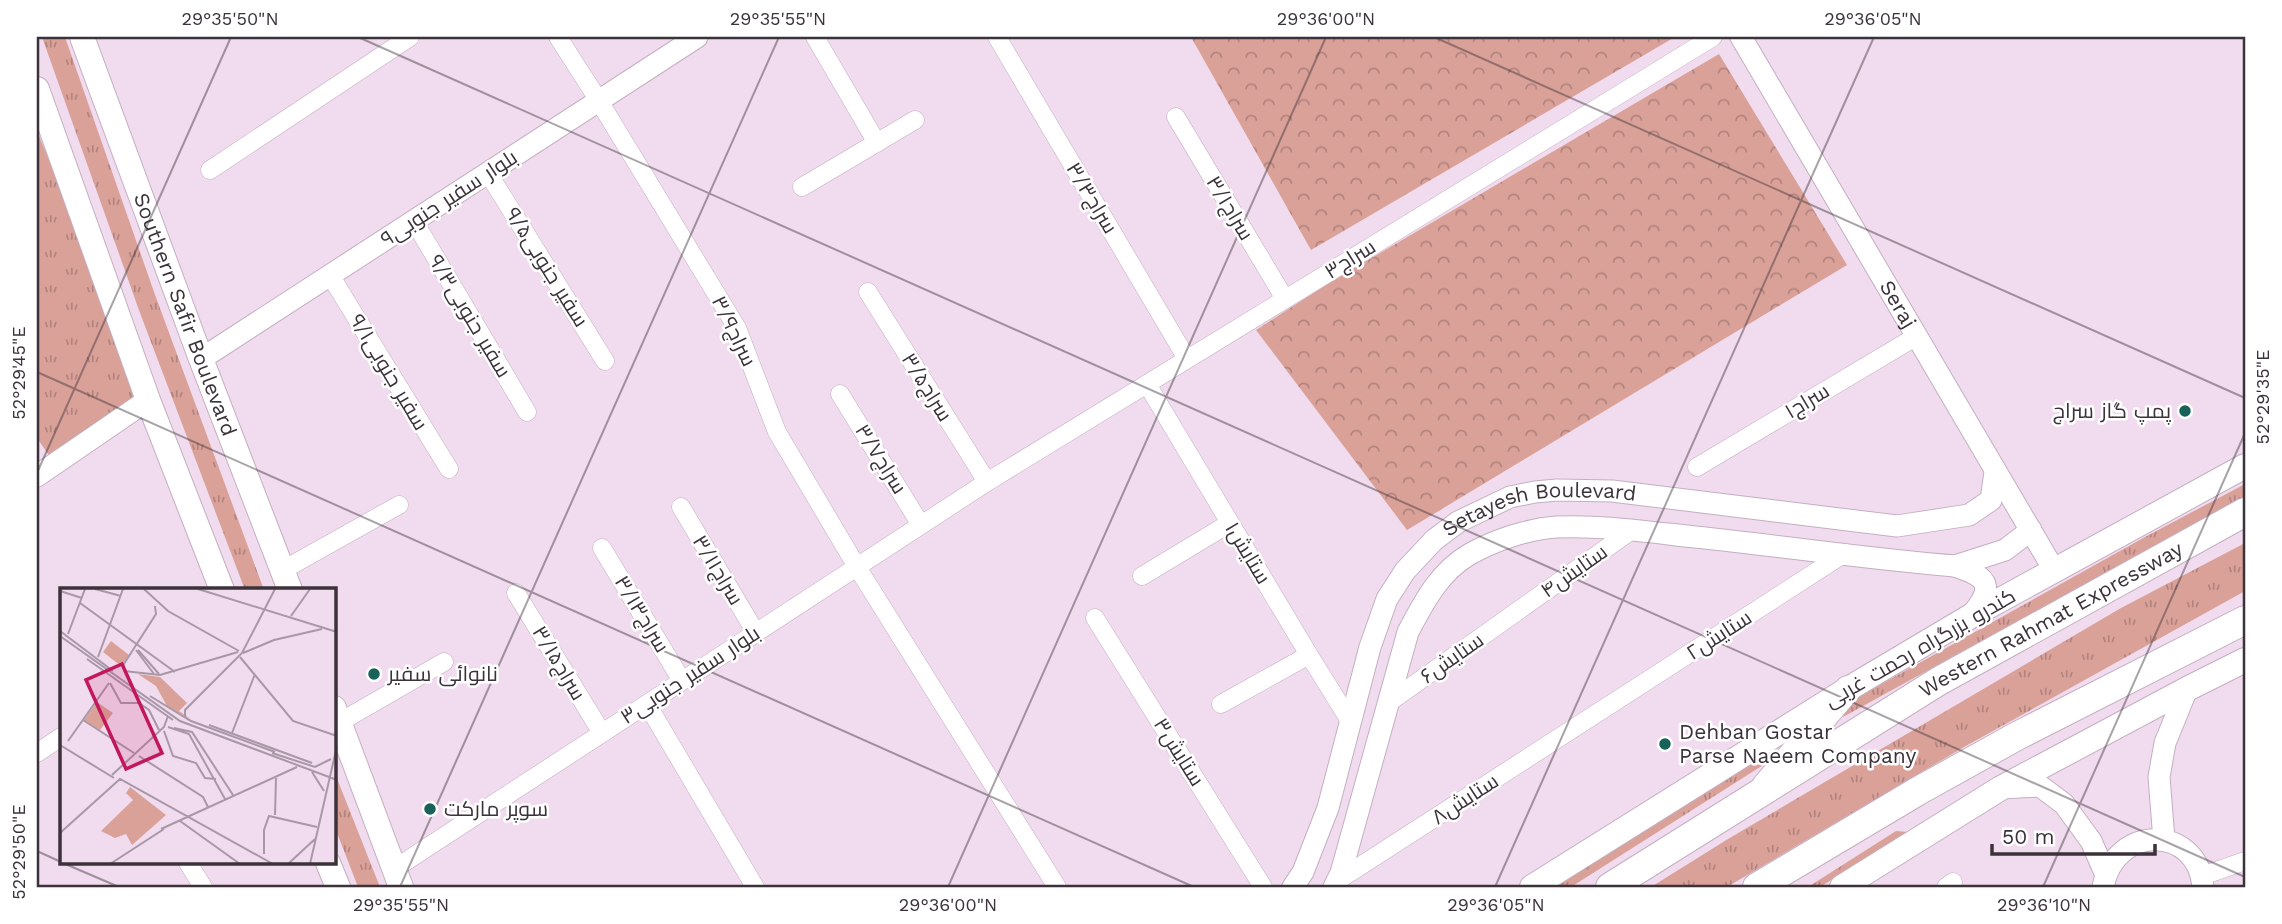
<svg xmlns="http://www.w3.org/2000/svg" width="2282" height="924" font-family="'Work Sans',Cairo,sans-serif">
	<defs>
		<pattern id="grass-tufts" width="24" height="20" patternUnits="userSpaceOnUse" patternTransform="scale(1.75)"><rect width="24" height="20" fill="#daa199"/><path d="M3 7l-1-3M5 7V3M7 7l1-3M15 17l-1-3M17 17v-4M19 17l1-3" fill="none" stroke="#b2847e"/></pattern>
		<pattern id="forest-crowns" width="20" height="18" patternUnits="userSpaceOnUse" patternTransform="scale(1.75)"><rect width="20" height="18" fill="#daa199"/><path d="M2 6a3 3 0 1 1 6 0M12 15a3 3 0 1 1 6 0" fill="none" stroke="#b2847e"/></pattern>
	</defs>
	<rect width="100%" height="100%" fill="#f1dbee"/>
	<!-- grass -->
	<path fill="url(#grass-tufts)" d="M42,37H65L154,292L264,590H245L140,313Z
		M37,131L148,400L59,470L37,438Z
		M2245,484V496L1843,717L1851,701L2145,537Z
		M2245,543V591L1964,747L1727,887H1651L1728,839L2121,608Z
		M1778,745L1768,762L1571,887H1553Z
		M334,771L380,887H358L334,825Z
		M1896,831L1908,832L1820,887H1808Z"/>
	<!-- forest -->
	<path fill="url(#forest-crowns)" d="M1191,37H1675L1311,250Z
		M1719,54L1847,265L1407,530L1256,330L1329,283Z"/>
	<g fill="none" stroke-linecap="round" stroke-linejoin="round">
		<defs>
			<path id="minor" d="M558,37L599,101L737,328L777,432L857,567L1057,887
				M815,37L877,143
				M997,37L1187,359
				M1176,117L1285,299
				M210,170L410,37
				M488,173L605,361
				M802,187L915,120
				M414,221L527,412
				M330,275L449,469
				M868,292L987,482
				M1147,384L1309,655L1350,721
				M840,394L921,525
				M1697,467L1917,336
				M681,507L756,633
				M602,548L682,681
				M283,570L399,505
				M1142,576L1230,523
				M516,593L602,733
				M1095,618L1263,887
				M1388,703L1632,530
				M647,704L755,887
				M1221,704L1309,655
				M340,722L444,662
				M37,753L61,737
				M188,863L203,887
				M394,869L987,482L1713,37
				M2202,876L2245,861
				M1337,881L1845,553
				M1946,887L1953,882"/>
			<g id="tertiary">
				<path id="s1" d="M1741,37L2054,570"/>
				<path d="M201,359L697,37"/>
				<path d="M37,476L148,400"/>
				<path d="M1955,566C1991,578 1994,587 1971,616"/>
				<path d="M2001,788L2040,786L2064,804L2091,841L2106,875"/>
				<path d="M2164,840L2159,777L2165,743L2187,689"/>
				<path id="s2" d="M1293,887L1303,872L1328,808L1370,647L1387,599L1405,571L1434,540L1458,522L1510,497L1535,492L1557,490L1612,491L1897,526L1969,515L1991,500L1995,472"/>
				<path d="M1334,887L1341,873L1408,632C1424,602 1439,572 1470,554C1495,540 1528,529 1556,527C1602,525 1649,532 1695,537C1782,546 1868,559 1955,566L2005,550L2031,530"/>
				<path d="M2103,887C2115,823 2198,825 2203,887"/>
			</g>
			<g id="secondary">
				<path id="s3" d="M82,37L201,359L290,590"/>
				<path d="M37,89L148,400L222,590"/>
				<path d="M334,708L401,887"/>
				<path d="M328,863L338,887"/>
				<path d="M1532,887L1848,689L1971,616L2245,466"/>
				<path d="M1842,887L2001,788L2187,689L2245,660"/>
			</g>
			<path id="primary" d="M1765,786L1848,689"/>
			<g id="trunk">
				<path id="s4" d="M1610,887L1939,681L2245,512"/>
				<path d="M1757,887L1918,791L2017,736L2245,620"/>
			</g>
		</defs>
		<!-- minor casing -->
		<use href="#minor" stroke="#c4afc1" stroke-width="19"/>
		<!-- tertiary casing -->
		<use href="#tertiary" stroke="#c4afc1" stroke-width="23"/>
		<!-- secondary casing -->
		<use href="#secondary" stroke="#c4afc1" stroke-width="26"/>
		<!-- primary casing -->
		<use href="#primary" stroke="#c4afc1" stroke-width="28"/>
		<!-- trunk casing -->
		<use href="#trunk" stroke="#c4afc1" stroke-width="30"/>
		<!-- minor -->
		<use href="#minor" stroke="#fff" stroke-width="18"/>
		<!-- tertiary -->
		<use href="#tertiary" stroke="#fff" stroke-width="21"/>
		<!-- secondary -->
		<use href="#secondary" stroke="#fff" stroke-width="24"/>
		<!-- primary -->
		<use href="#primary" stroke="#fff" stroke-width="26"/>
		<!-- trunk -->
		<use href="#trunk" stroke="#fff" stroke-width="28"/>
	</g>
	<!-- ticks -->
	<path fill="none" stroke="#3b323a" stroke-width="2" stroke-opacity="0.45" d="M358,37L2245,877M1434,37L2245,398M37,372L1194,887M37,473L231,37M37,851L61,862M63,863L119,887M400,887L779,37M948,887L1326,37M1495,887L1874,37M2043,887L2245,433"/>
	<!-- markers -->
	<g fill="#186259" stroke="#fff" stroke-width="2.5">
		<circle cx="2185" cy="411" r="7"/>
		<circle cx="374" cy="674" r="7"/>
		<circle cx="1665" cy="744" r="7"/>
		<circle cx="430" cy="809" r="7"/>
	</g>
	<g text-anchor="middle" stroke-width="5" stroke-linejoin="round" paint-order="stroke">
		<!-- street labels -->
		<g font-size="21" fill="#3b323a" stroke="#fff">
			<text transform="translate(449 198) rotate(-33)" y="7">بلوار سفیر جنوبی۹</text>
			<text transform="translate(1092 198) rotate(59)" y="7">سراج۳/۳</text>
			<text transform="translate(1230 208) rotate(59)" y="7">سراج۳/۱</text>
			<text transform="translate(1350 259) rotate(-32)" y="7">سراج۳</text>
			<text transform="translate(547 267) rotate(58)" y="7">سفیر جنوبی۹/۵</text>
			<text dy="7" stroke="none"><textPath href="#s1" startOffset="310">Seraj</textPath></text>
			<text dy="7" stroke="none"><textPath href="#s3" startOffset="296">Southern Safir Boulevard</textPath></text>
			<text transform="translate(470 316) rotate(59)" y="7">سفیر جنوبی۹/۳</text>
			<text transform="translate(734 331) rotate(64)" y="7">سراج۳/۹</text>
			<text transform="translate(389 372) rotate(59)" y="7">سفیر جنوبی۹/۱</text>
			<text transform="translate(927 387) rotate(58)" y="7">سراج۳/۵</text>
			<text transform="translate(1807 401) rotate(-31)" y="7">سراج۱</text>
			<text transform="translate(881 459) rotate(58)" y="7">سراج۳/۷</text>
			<text dy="7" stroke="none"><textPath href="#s2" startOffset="494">Setayesh Boulevard</textPath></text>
			<text transform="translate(1248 553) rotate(59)" y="7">ستایش۱</text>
			<text transform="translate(718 570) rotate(59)" y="7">سراج۳/۱۱</text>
			<text transform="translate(1574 571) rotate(-35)" y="7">ستایش۴</text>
			<text transform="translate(642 614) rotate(59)" y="7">سراج۳/۱۳</text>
			<text dy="7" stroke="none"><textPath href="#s4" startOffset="516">Western Rahmat Expressway</textPath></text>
			<text transform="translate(1719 635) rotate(-33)" y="7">ستایش۲</text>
			<text transform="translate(1920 648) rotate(-30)" y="7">کندرو بزرگراه رحمت غربی</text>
			<text transform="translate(1452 658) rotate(-35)" y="7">ستایش۶</text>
			<text transform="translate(559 663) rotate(59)" y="7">سراج۳/۱۵</text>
			<text transform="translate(690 675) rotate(-33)" y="7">بلوار سفیر جنوبی۳</text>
			<text transform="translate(1179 752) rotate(58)" y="7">ستایش۳</text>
			<text transform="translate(1465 799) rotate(-33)" y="7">ستایش۸</text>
		</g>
		<!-- poi labels -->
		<g font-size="21" fill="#3b323a" stroke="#fff" text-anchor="start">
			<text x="2171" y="418" text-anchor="end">پمپ گاز سراج</text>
			<text x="388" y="681">نانوائی سفیر</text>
			<text x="1679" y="739">Dehban Gostar<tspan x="1679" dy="24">Parse Naeem Company</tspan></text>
			<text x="444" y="816">سوپر مارکت</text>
		</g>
	</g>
	<!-- overview -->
	<g transform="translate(60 588)">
		<rect width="276" height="276" fill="#f1dbee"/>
		<path d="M78,86L100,89L127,115L119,123L132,132L107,118L96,98ZM70,199L106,227L72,257L66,246L55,250L41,243L73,212L66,205Z" fill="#daa199"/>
		<path d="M51,53L69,67L61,78L43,64ZM37,114L53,125L40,142L24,132Z" fill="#daa199"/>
		<path fill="none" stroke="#a897a6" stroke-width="2" d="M35,1L61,8M84,1L108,23L179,63M138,1L277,44M0,3L22,10M20,15L115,84M231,28L250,1M0,43L53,83M8,46L25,1M0,48L120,133L277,192M76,62L94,86M78,62L99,86M183,65L214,52L262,41M38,69L63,1M180,69L233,133L277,148M27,71L113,132M62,79L96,26L95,18M64,83L100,87L178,64M50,95L61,115H79L89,122L99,142M90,108L131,133L215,164M125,129V122L182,65L215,1M23,132L74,165M149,137L252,175M108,139L129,146L165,211M114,140L132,144L173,207M104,143L113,168L136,175L145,190L156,191M172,145L195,86M8,153L49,95M0,157L54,190M212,165L255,179L271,171M79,168L143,209L148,219M252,184L264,203M52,187L104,139L108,128M215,227L216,190M120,233L180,276M101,241L237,179M0,245L60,191L213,276M204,266V242L209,228L257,239M50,276L104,241M228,276L255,251M250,276L277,158"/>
		<path fill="#c2185b" fill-opacity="0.15" stroke="#c2185b" stroke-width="3.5" d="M62,76L102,165L66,181L26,92Z"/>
		<rect width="276" height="276" fill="none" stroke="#3b323a" stroke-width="3.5"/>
	</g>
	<!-- border -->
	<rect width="2282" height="924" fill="none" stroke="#ffffff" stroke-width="77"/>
	<!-- scale -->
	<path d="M1992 844v10h163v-10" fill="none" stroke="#3b323a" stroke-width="3.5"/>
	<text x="2002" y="844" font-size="21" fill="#3b323a" stroke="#ffffff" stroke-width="5" paint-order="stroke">50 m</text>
	<rect x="38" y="38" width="2206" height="848" fill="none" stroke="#3b323a" stroke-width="2.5"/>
	<g font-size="18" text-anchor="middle" fill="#3b323a">
		<text x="230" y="25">29°35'50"N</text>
		<text x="778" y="25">29°35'55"N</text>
		<text x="1326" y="25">29°36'00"N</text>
		<text x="1873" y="25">29°36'05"N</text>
		<text transform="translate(19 373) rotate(-90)" y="6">52°29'45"E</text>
		<text transform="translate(2263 397) rotate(-90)" y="6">52°29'35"E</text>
		<text transform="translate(19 852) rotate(-90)" y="6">52°29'50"E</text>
		<text x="401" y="911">29°35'55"N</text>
		<text x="948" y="911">29°36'00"N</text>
		<text x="1496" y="911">29°36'05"N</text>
		<text x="2044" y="911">29°36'10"N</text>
	</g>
</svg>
